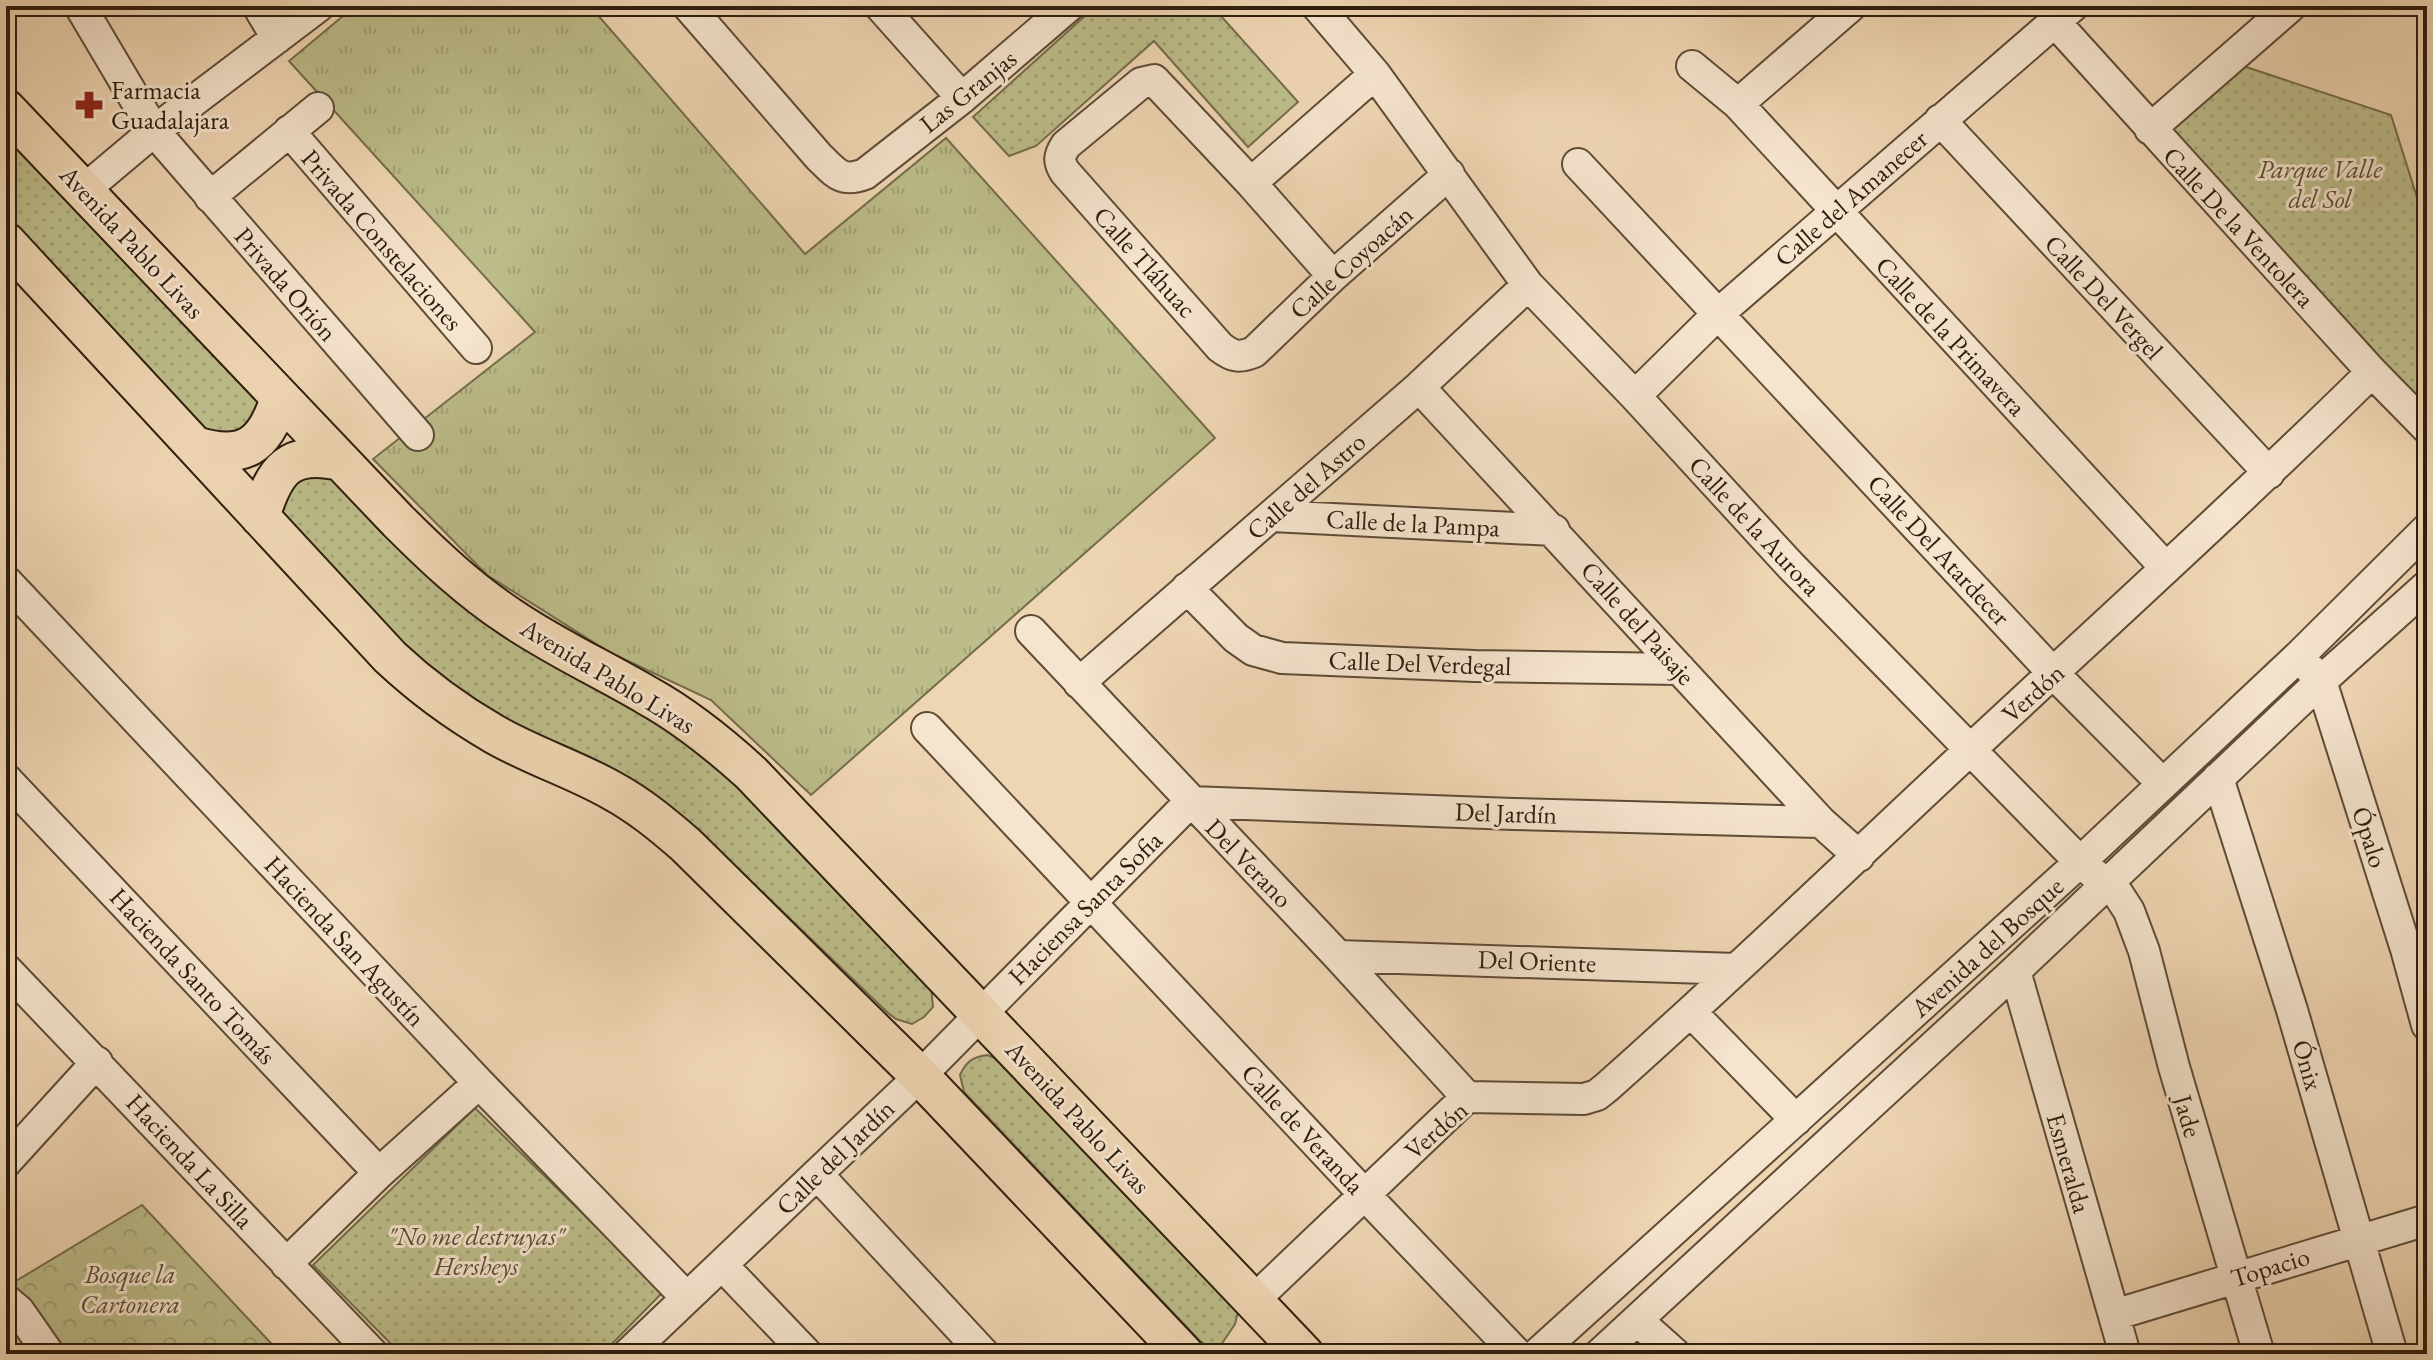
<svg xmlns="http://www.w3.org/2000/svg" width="2433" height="1360" font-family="'EB Garamond',serif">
	<defs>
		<pattern id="grass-tufts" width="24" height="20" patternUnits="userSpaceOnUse" patternTransform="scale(2)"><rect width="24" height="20" fill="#bcbd8a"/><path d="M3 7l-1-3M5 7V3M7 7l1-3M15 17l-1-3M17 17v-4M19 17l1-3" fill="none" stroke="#a2a276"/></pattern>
		<pattern id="forest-crowns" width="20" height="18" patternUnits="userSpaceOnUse" patternTransform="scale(2)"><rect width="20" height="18" fill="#bcbd8a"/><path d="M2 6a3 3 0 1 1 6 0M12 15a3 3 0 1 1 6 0" fill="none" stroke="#a2a276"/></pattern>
		<pattern id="park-dots" width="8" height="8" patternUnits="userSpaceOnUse" patternTransform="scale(2)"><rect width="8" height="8" fill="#bcbd8a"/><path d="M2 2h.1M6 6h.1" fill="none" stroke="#a2a276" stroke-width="1.8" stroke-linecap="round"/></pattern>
	</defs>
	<rect width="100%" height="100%" fill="#efd6b3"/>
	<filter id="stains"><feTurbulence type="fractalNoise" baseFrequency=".0025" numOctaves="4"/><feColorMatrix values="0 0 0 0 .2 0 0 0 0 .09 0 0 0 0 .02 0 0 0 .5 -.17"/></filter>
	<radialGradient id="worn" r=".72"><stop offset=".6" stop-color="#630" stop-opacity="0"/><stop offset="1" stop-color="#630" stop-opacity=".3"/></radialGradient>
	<!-- grass -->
	<path fill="url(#grass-tufts)" stroke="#746d4c" stroke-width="2" d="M355,6H590L805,254L946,138L1215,438L811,795L711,700L609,652L487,575L373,459L535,332L289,61Z"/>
	<!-- forest -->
	<path fill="url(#forest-crowns)" stroke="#746d4c" stroke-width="2" d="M142,1205L281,1354H6V1287Z"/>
	<!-- park -->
	<path fill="url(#park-dots)" stroke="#746d4c" stroke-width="2" d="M1096,6H1212L1298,102L1248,147L1154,41L1036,146L1009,156L973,117Z
		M2228,61L2391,115L2421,210L2427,207V428L2150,129Z
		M6,128L260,401L252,432L208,437L6,215Z
		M318,467L630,706L688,742L764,807L931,986L933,1007L924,1017L912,1024L896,1019L888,1013L729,860L666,805L523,731L463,694L399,642L280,517V492Z
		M987,1055L997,1059L1238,1312L1235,1324L1221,1345L1210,1348L1199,1340L964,1092L960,1075C966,1062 972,1057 987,1055Z
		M475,1108L663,1292L602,1354H401L313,1265Z"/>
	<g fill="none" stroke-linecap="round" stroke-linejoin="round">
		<defs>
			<path id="minor" d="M80,6L154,131L418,435
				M258,6L277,38
				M688,6L819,157C836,173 841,183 865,174L962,98L1069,6
				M880,6L962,98
				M1317,6L1375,74L1528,285L1635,396L1791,566L2080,862L2118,894L2129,911L2144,951L2174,1067L2259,1354
				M2055,22L2372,372L2427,428
				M1692,66L1738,104L2165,567
				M1738,104L1851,6
				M1940,120L2269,473
				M2150,129L2291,6
				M289,131L476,348
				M1578,164L2054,674L2162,783
				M1251,183L1375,74
				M84,190L154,131L319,6
				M210,197L318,108
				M1333,276L1251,183L1154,80L1141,83L1066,145C1059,156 1058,161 1065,172L1220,347C1233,357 1239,358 1254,352L1333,276L1449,174
				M1419,387L1821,822L1859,856
				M1635,396L1718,314L2073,6
				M1272,516L1554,530
				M6,581L479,1083L686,1297
				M1187,588L1236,638L1253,650L1282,658L1475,666L1680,669
				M1031,631L1338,956L1467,1097
				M2311,670L2321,681L2406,949L2427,1025
				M1079,683L1419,387L1528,285
				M927,728L1365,1195L1517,1354
				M2218,778L2292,1010L2392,1354
				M6,779L379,1173
				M1338,956L1736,969
				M6,969L373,1354
				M2015,971L2125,1354
				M1691,1012L1796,1120
				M6,1162L97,1062
				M817,1174L984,1354
				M286,1264L379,1173L479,1083
				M722,1265L807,1354
				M6,1300L19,1311L49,1354
				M1253,1301L1467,1097L1584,1099L1597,1095L1607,1087C1731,977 1850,862 1971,749C2105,624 2241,501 2372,372
				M2114,1315L2427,1220
				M1637,1320L1675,1354
				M628,1354L920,1076L1190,802L1513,814L1821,822
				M1537,1354L2080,862L2299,656L2427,529
				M1600,1354L2015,971L2321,681L2427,586"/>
			<path id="major" d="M6,109L398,521C433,556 469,590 510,617C554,647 602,669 648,696C686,717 719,744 751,773L1304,1354
				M6,242L390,657C422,687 456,712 494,734C532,756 574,769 611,790C639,805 663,825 686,845L920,1076L1184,1354
				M195,446C244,461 265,446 280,398
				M260,517C275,469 288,450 341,461"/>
		</defs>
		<!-- minor casing -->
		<use href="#minor" stroke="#5e4b37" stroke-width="34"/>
		<!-- major casing -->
		<use href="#major" stroke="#2d1d0e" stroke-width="42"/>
		<!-- minor -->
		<use href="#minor" stroke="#f5e4ce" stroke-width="30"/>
		<!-- major -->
		<use href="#major" stroke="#efd6b3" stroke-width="38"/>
	</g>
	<!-- icons -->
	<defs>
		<symbol id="pharmacy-bare" viewBox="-9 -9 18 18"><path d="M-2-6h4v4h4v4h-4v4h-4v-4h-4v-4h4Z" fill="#8f2418" stroke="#f5e4ce" stroke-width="2.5" paint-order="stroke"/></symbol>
	</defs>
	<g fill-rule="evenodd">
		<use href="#pharmacy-bare" x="69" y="85" width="40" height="40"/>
	</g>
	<g text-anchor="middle" stroke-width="6" stroke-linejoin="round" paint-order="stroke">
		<!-- poi labels -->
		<g font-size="26" fill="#2d1d0e" stroke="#f5e4ce" text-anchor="start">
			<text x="111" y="99">Farmacia<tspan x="111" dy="30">Guadalajara</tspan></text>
		</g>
		<!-- street labels -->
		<g font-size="26" fill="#2d1d0e" stroke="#f5e4ce">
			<text transform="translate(968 91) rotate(-39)" y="9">Las Granjas</text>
			<text transform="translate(1851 198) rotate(-41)" y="9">Calle del Amanecer</text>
			<text transform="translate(2239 227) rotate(47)" y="9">Calle De la Ventolera</text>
			<text transform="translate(382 240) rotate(49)" y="9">Privada Constelaciones</text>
			<text transform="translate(132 242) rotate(47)" y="9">Avenida Pablo Livas</text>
			<text transform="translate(1145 262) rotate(48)" y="9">Calle Tláhuac</text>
			<text transform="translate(1351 262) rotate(-42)" y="9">Calle Coyoacán</text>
			<text transform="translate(286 284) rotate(49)" y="9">Privada Orión</text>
			<text transform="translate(2104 297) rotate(47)" y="9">Calle Del Vergel</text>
			<text transform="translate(1951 336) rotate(47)" y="9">Calle de la Primavera</text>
			<text transform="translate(1306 486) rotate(-41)" y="9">Calle del Astro</text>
			<text transform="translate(1413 523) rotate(3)" y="9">Calle de la Pampa</text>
			<text transform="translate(1755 526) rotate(47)" y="9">Calle de la Aurora</text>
			<text transform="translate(1939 550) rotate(47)" y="9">Calle Del Atardecer</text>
			<text transform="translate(1638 623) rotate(48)" y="9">Calle del Paisaje</text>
			<text transform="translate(1420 663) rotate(2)" y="9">Calle Del Verdegal</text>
			<text transform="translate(608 676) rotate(31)" y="9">Avenida Pablo Livas</text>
			<text transform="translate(2033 693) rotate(-42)" y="9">Verdón</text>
			<text transform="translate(1506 813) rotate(2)" y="9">Del Jardín</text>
			<text transform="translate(2370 837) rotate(72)" y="9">Ópalo</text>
			<text transform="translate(1249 863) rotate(46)" y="9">Del Verano</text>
			<text transform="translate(1085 908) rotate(-45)" y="9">Haciensa Santa Sofia</text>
			<text transform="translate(345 941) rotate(47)" y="9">Hacienda San Agustín</text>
			<text transform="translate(1987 947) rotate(-42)" y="9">Avenida del Bosque</text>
			<text transform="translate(1537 961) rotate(2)" y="9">Del Oriente</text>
			<text transform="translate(193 976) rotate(47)" y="9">Hacienda Santo Tomás</text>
			<text transform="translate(2308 1065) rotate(74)" y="9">Ónix</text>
			<text transform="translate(2188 1116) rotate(74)" y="9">Jade</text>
			<text transform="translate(1078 1117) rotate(47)" y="9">Avenida Pablo Livas</text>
			<text transform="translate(1303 1129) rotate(47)" y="9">Calle de Veranda</text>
			<text transform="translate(1436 1130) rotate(-41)" y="9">Verdón</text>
			<text transform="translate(835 1157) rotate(-44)" y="9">Calle del Jardín</text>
			<text transform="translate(190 1161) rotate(47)" y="9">Hacienda La Silla</text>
			<text transform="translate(2069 1163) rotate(74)" y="9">Esmeralda</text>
			<text transform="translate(2270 1267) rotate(-17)" y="9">Topacio</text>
		</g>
		<!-- park labels -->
		<g font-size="26" font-style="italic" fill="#584d33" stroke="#f5e4ce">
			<text x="2320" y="178">Parque Valle<tspan x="2320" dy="30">del Sol</tspan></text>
			<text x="476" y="1245">"No me destruyas"<tspan x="476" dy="30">Hersheys</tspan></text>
			<text x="130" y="1283">Bosque la<tspan x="130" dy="30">Cartonera</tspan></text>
		</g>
	</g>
	<!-- margin -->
	<rect width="2433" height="1360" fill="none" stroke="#efd6b3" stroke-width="32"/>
	<rect x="8" y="8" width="2417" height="1344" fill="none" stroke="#2d1d0e" stroke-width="4"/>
	<rect x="16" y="16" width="2401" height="1328" fill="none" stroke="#2d1d0e" stroke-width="2"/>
	<rect width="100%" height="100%" filter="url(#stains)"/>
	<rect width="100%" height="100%" fill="url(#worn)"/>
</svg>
